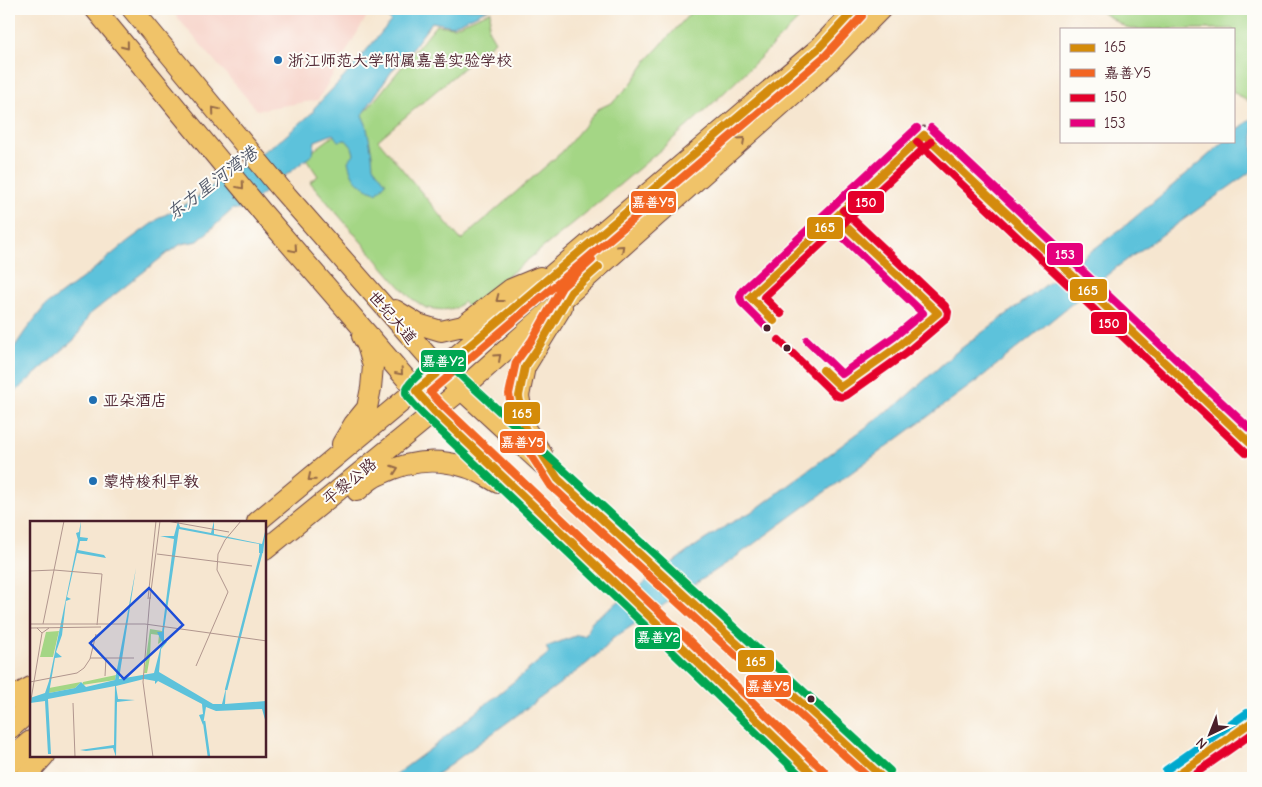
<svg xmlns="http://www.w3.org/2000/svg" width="1262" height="787" font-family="'Comic Neue','LXGW WenKai TC',sans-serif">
	<rect width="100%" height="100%" fill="#fdfcf7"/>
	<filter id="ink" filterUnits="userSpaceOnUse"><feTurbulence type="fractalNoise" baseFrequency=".02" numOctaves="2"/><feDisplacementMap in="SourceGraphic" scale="10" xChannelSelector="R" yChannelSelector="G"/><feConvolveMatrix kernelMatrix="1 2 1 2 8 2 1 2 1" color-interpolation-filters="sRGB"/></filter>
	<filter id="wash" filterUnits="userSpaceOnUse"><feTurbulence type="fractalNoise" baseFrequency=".0096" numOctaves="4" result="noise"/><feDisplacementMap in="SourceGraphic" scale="20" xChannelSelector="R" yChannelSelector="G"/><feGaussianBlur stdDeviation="1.12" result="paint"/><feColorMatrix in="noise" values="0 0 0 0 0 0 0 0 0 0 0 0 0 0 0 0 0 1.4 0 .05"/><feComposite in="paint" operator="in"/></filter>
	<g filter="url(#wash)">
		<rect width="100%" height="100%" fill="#f6e6d0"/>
		<!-- built -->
		<path fill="#f7d1c7" d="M170,9H371L318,100L257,110Z"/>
		<!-- green -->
		<path fill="#a4d685" stroke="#777a58" d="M694,9H809C768,50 727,92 683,130C614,192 541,249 469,307L463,302L456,308L443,310L426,308L411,298L394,280L310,182L318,176L305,157L365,112L436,25L454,27L491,11L488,29L495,41L378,140L461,240L562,152L598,109L613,102L631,84L648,59Z
			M1096,9H1251L1253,10V104L1233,92V29H1129Z"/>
		<!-- water -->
		<path fill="#5dc2db" stroke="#547083" d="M378,9H489L452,26L432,22L403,61L394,68L362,115L366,124L369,138L372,155L373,166L386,183L377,193C359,185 352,181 348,161L354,154L352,147L346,140L338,141L333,134L315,141L313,154L242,210L233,209L198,241L181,244L166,254L89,315L76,338L9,397V355L26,330L45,306L88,274L128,241L161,217L192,201L223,178L282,139L313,112L314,108L344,77L391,21Z
			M1253,117V170L1117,267L978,380L733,559L612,639L606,647L585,665L432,778H391L433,747L549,653L546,647L578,635L582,636L586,635L590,624L593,620L697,545L729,524L755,510L885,413L898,404L955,353L1126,225L1225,141H1233V134Z"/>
	</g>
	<g filter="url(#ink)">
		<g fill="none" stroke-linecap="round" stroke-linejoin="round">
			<defs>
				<path id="minor" d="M924,135L1253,446
					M1172,778L1253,721"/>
				<path id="major" d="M95,9L262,212L434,411L665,631L817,778
					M132,9L282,190L440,370L883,778
					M395,310L418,324L441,331L463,326L511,289L540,277
					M342,444L354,424L367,408L371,388L373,366L367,345L362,336
					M542,454L525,428L519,396L525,367L562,307
					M357,491C364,485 371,478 379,475C421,454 460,458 498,483
					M257,522L440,370L819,48L855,9
					M265,550L461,390L826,65L881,9
					M9,699L31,687
					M24,778L44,756"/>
				<path id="highway" d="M9,727L31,708
					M9,762L31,743"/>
			</defs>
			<!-- minor casing -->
			<use href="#minor" stroke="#643d44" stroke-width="19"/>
			<!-- major casing -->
			<use href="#major" stroke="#643d44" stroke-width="22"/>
			<!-- highway casing -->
			<use href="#highway" stroke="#643d44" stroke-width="26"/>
			<!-- minor -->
			<use href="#minor" stroke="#fff" stroke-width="16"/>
			<!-- major -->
			<use href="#major" stroke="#f0c369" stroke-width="20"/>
			<!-- highway -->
			<use href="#highway" stroke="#f0c369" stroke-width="24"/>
			<defs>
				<path id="bus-1" d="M924,135L1253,446
					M599,267L571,292L540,345L525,367L519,396L525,428L558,479L883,778
					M774,321L750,297L924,135
					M823,370L841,387L900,345L938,313L836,217
					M817,778L665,631L434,411L416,391L819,48L855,9
					M1172,778L1253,721"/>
				<path id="bus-2" d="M592,260L562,287L532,340L516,362L509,394L516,432L551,486L869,778
					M824,771L672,624L441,404L430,392L825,56L862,16"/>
				<path id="bus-3" d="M917,142L1246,453
					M781,314L764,297L931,142
					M779,340L834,394C838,397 842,398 847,395L906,353L947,318L948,312L945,306L843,210
					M1189,778L1253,733"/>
				<path id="bus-4" d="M931,128L1253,432
					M767,328L742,303L740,297L742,291L917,128
					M807,340L842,374L894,337L923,313L829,224"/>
				<path id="bus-5" d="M803,778L658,638L427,418C422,413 408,400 406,393C404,384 428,367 435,361L441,360L446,362L890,771"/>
				<path id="bus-6" d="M1166,770L1247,713"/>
			</defs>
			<!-- bus-1 casing -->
			<use href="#bus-1" stroke="#fdfcf7" stroke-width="11"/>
			<!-- bus-2 casing -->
			<use href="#bus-2" stroke="#fdfcf7" stroke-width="11"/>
			<!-- bus-3 casing -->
			<use href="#bus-3" stroke="#fdfcf7" stroke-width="11"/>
			<!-- bus-4 casing -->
			<use href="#bus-4" stroke="#fdfcf7" stroke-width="11"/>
			<!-- bus-5 casing -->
			<use href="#bus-5" stroke="#fdfcf7" stroke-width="11"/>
			<!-- bus-6 casing -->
			<use href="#bus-6" stroke="#fdfcf7" stroke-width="11"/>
			<!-- bus-1 -->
			<use href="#bus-1" stroke="#d48b09" stroke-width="8"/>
			<!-- bus-2 -->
			<use href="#bus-2" stroke="#f26522" stroke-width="8"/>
			<!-- bus-3 -->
			<use href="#bus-3" stroke="#e4002b" stroke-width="8"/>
			<!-- bus-4 -->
			<use href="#bus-4" stroke="#e5007d" stroke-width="8"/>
			<!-- bus-5 -->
			<use href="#bus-5" stroke="#00a651" stroke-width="8"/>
			<!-- bus-6 -->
			<use href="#bus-6" stroke="#00a9ce" stroke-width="8"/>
		</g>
		<!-- one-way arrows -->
		<defs><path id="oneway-chevron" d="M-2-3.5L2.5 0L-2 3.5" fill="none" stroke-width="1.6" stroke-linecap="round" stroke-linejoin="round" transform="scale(1.25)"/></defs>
		<g stroke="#956947">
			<use href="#oneway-chevron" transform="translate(126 46) rotate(51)"/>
			<use href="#oneway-chevron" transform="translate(215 110) rotate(-130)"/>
			<use href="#oneway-chevron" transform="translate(742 140) rotate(-42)"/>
			<use href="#oneway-chevron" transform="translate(241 186) rotate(50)"/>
			<use href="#oneway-chevron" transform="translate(621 248) rotate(-42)"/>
			<use href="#oneway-chevron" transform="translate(294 249) rotate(49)"/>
			<use href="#oneway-chevron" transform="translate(499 299) rotate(143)"/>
			<use href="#oneway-chevron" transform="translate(498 357) rotate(-42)"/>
			<use href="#oneway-chevron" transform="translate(400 372) rotate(49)"/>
			<use href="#oneway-chevron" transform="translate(395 469) rotate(-20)"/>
			<use href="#oneway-chevron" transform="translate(311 478) rotate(140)"/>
		</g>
	</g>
	<!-- markers -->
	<g fill="#1f6fb2" stroke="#fdfcf7" stroke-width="2">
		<circle cx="278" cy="60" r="5"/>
		<circle cx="93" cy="400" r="5"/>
		<circle cx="93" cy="481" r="5"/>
	</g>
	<g fill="#4a1f2b" stroke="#fdfcf7" stroke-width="2">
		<circle cx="767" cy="328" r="4.5"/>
		<circle cx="787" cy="348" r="4.5"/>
		<circle cx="811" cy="699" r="4.5"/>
	</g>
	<g text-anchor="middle" stroke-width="4" stroke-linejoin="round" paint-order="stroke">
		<!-- poi labels -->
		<g font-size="16" fill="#4a1f2b" stroke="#fdfcf7" text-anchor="start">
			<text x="288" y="66">浙江师范大学附属嘉善实验学校</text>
			<text x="103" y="406">亚朵酒店</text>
			<text x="103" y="487">蒙特梭利早教</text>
		</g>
		<!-- street labels -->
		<g font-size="16" fill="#4a1f2b" stroke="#fdfcf7">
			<text transform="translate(393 317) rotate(49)" y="6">世纪大道</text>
			<text transform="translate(349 481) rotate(-39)" y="6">平黎公路</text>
		</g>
		<!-- water labels -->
		<g font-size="18" font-style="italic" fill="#515869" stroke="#fdfcf7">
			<text transform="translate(212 183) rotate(-37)" y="6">东方星河湾港</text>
		</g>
	</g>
	<!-- overview -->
	<g transform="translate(30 521)">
		<rect width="236" height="236" fill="#f6e6d0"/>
		<path d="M120,108L132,110L131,121L128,123L129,114L121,113L120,136L117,152H114ZM29,110L23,136H10L16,111ZM86,154L85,159L52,164L53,161ZM51,161L45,167L19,172V167Z" fill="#a4d685"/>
		<path d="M51,0L50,16L58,17L57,20H50L48,29L74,34L76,37L47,32L37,76L41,78L36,80L32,114L26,131L32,136L25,137L19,172L45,167L51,161L56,166L85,159L106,47L89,158L124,152L132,121L127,111H132L144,18L130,15H144L148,0L150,6L181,12L184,0V13L232,23L236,7L233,32H229V23L149,8L134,109V119L137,121L131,128L129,151L183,183H192L196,167L195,183L236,180V202L232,188L186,190L176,186L173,204L169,194L173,193L172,183L128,160L125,163V160L114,158L86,165L88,178L105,179L87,181L86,236L83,227L56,230L50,229L84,224L85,165L18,178L21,233H18L15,180L0,182V177L15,172L19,160L48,19L46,12L49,11Z" fill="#5dc2db"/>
		<path fill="none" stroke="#5dc2db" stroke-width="2.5" d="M196,169L232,29M174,200L179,236"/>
		<path fill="none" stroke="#b1968e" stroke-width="1" d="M137,0L199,11M127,33L222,45M24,49L72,53L67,104M0,50L24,49M120,76L113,161L123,236M118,78L126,0M120,78L130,0M0,103H115L237,120M13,103L34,0M0,107L71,106M7,107L12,112L19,107M60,137H104M166,145L198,71L187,49L188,33L195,19L211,0M75,155L76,137M0,161L47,152L54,147L60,138L66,113M43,182L45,236M0,185L12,112"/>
		<path fill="#1d4ed8" fill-opacity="0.15" stroke="#1d4ed8" stroke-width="2.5" d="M119,67L153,104L94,158L60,122Z"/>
		<rect width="236" height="236" fill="none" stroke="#4a1f2b" stroke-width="2.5"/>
	</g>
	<g stroke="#fdfcf7" stroke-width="2">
		<rect x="630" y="190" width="47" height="24" rx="5" fill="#f26522"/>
		<rect x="847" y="190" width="38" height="24" rx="5" fill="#e4002b"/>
		<rect x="806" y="216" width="38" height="24" rx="5" fill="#d48b09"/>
		<rect x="1046" y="242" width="38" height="24" rx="5" fill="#e5007d"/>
		<rect x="1069" y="278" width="39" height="24" rx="5" fill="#d48b09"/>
		<rect x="1090" y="311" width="38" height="24" rx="5" fill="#e4002b"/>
		<rect x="420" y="349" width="47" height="24" rx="5" fill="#00a651"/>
		<rect x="503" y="401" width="38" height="24" rx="5" fill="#d48b09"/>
		<rect x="499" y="430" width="47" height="24" rx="5" fill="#f26522"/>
		<rect x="634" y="626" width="47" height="24" rx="5" fill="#00a651"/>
		<rect x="737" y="649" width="38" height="24" rx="5" fill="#d48b09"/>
		<rect x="745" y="674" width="47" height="24" rx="5" fill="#f26522"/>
	</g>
	<g font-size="14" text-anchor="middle" font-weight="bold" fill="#fff">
		<text x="653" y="207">嘉善Y5</text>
		<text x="866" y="207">150</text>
		<text x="825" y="232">165</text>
		<text x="1065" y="259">153</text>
		<text x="1088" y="295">165</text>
		<text x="1109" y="328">150</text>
		<text x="443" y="366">嘉善Y2</text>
		<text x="522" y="418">165</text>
		<text x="522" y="447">嘉善Y5</text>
		<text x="658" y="642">嘉善Y2</text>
		<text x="756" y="666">165</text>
		<text x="768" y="691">嘉善Y5</text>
	</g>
	<!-- margin -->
	<rect width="1262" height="787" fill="none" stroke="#fdfcf7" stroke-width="30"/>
	<!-- legend -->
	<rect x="1060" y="28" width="175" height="115" fill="#fdfcf7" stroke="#b5a4a5"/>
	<rect x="1070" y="44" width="25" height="8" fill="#d48b09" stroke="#b5a4a5"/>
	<text x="1104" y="52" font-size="15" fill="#4a1f2b">165</text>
	<rect x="1070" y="69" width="25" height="8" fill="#f26522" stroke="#b5a4a5"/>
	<text x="1104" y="78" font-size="15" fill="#4a1f2b">嘉善Y5</text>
	<rect x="1070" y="94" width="25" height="8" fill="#e4002b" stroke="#b5a4a5"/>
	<text x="1104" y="102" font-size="15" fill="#4a1f2b">150</text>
	<rect x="1070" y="119" width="25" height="8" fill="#e5007d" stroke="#b5a4a5"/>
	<text x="1104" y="128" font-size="15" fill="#4a1f2b">153</text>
	<!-- north arrow -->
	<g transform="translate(1210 734) rotate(223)" stroke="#fdfcf7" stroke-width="4" paint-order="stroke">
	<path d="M0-4L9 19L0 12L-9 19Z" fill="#4a1f2b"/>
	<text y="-8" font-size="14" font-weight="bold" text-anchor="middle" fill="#4a1f2b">N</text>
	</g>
</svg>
